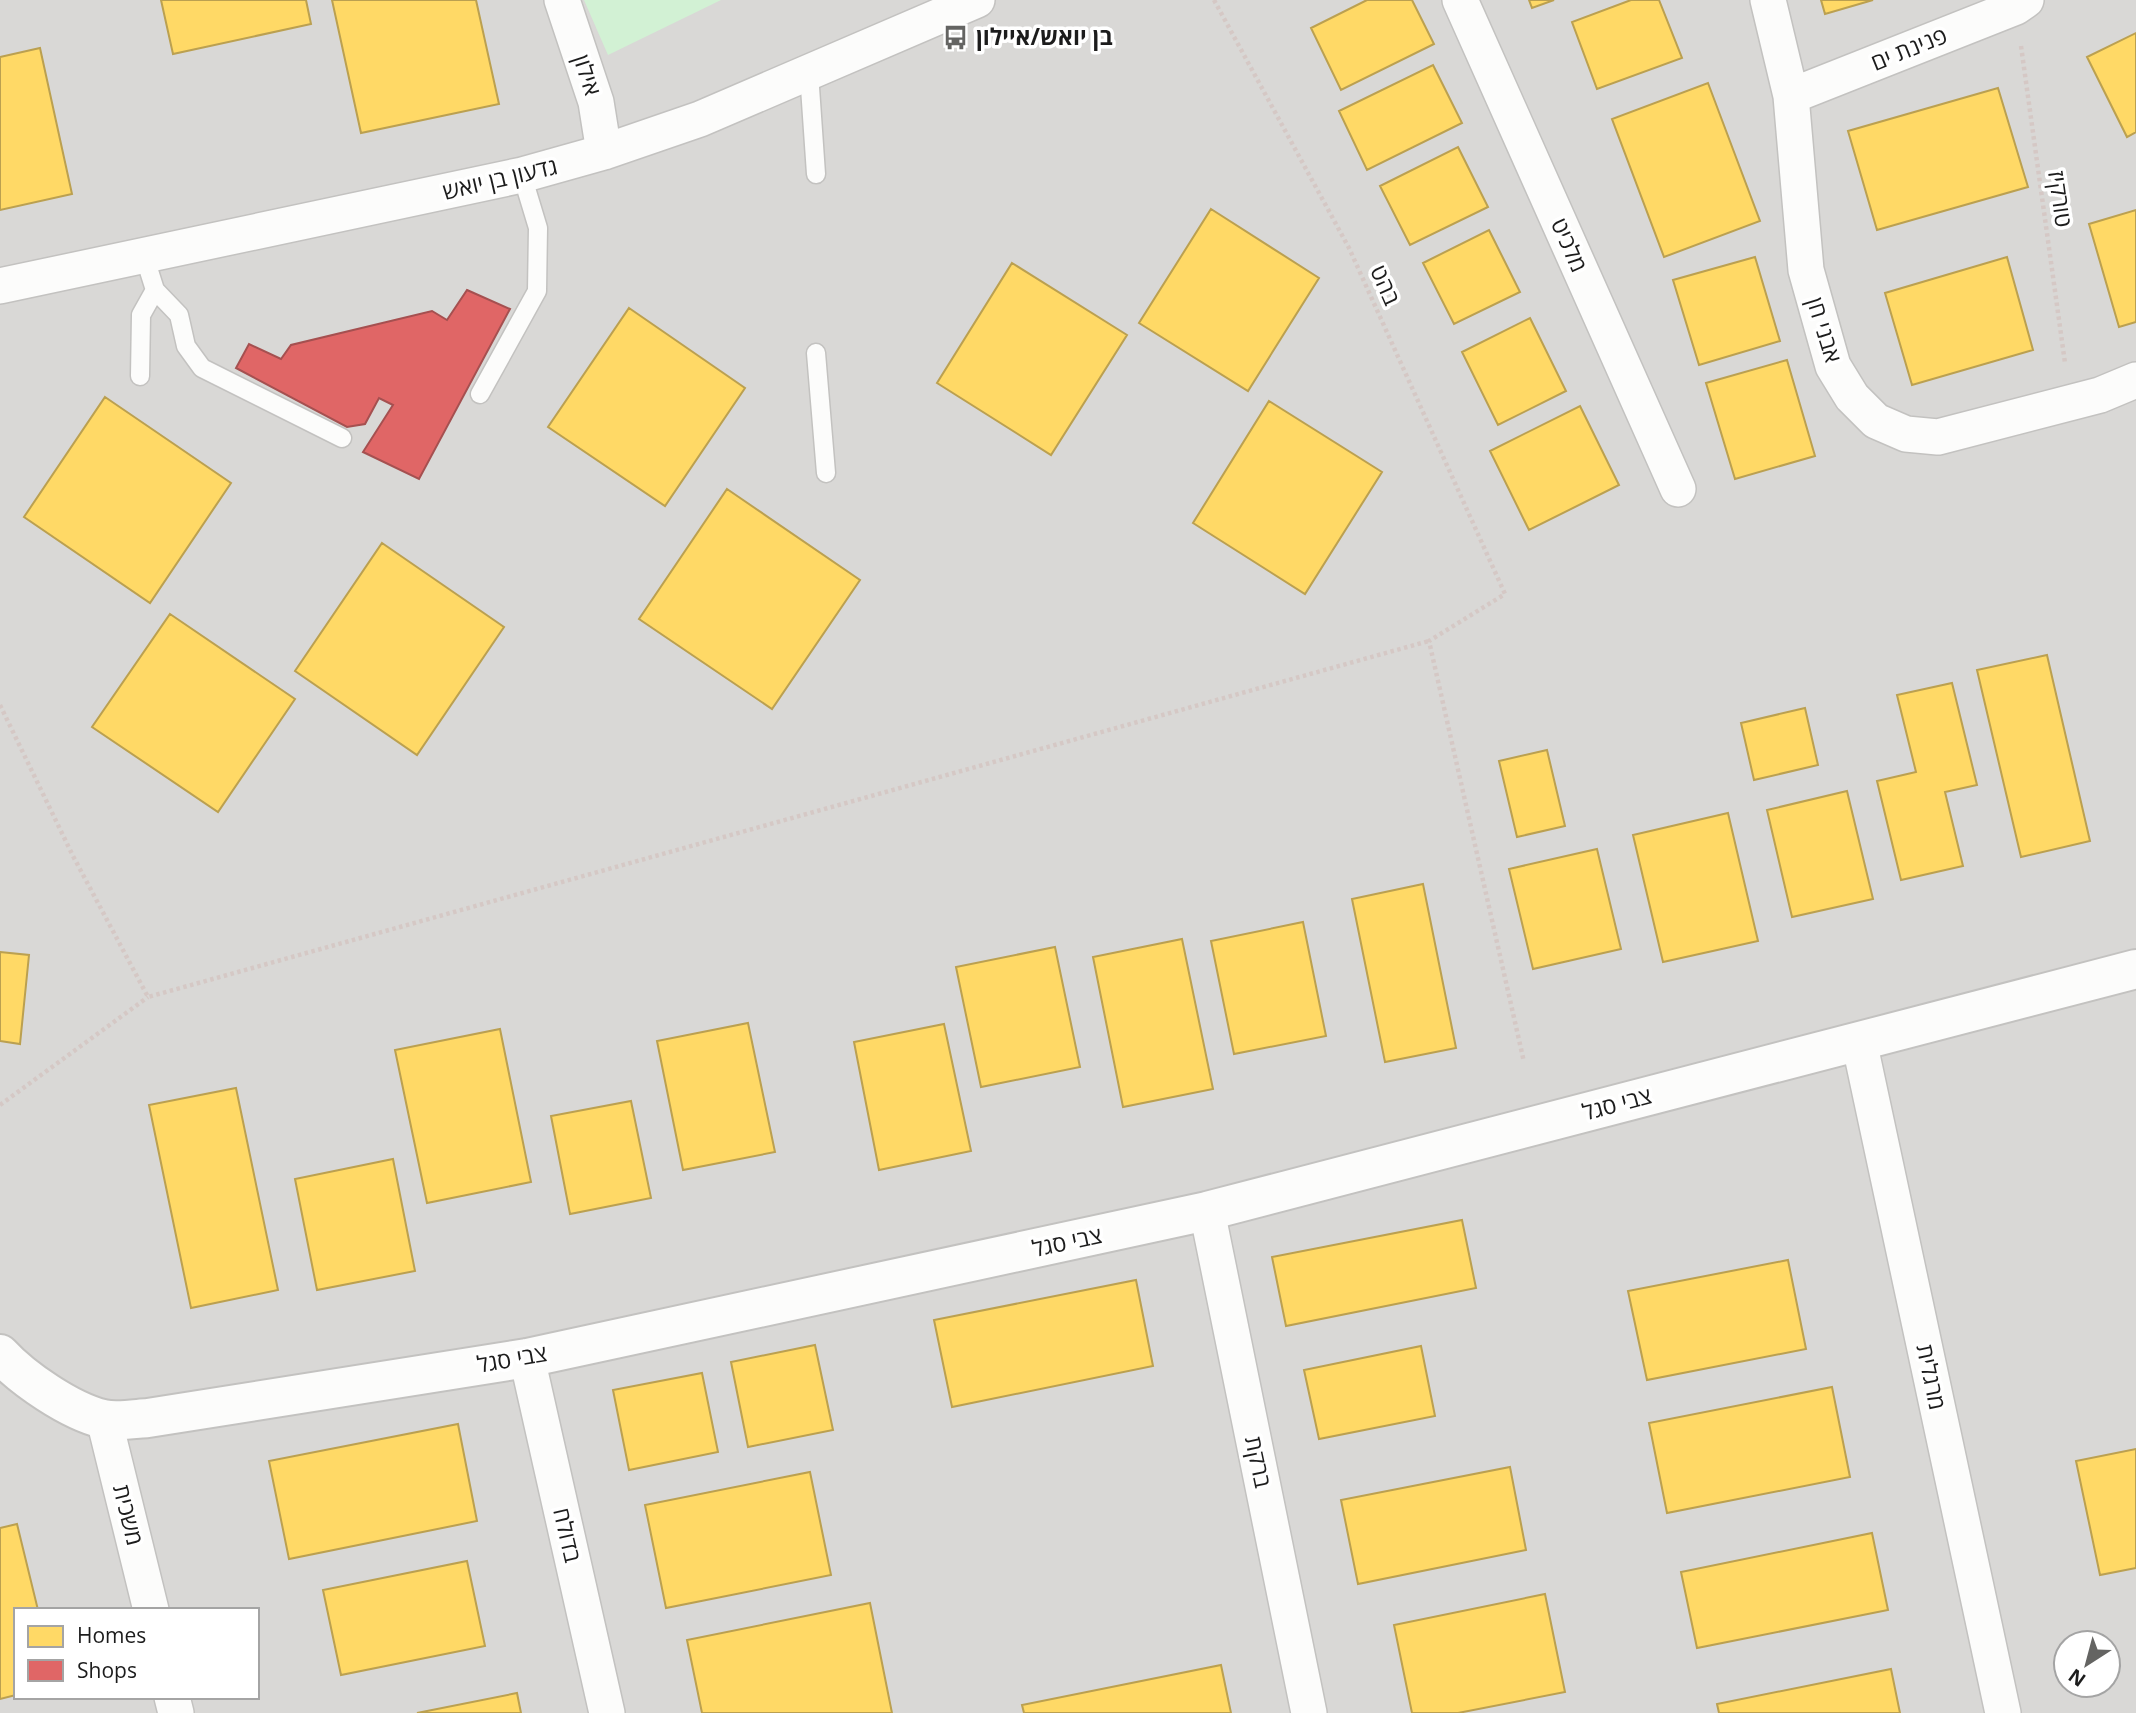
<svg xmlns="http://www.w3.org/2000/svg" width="2136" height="1713" font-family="'Open Sans','Noto Sans Hebrew',sans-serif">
	<rect width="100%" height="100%" fill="#eae9e4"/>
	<!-- residential -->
	<path fill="#d9d8d6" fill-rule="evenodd" d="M0,0H2136V1713H0ZM16,1610H257V1697H16ZM2066,1643H2108V1685H2066Z"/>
	<!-- park -->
	<path fill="#d2f1d4" d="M584,0H721L608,55Z"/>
	<!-- homes -->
	<path fill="#ffd966" stroke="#bba050" stroke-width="2" d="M161,0H306L311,24L173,54Z
		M332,0H476L499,104L361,133Z
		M1367,0H1412L1434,44L1341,90L1311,28Z
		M1529,0H1554L1532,8Z
		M1631,0H1659L1682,58L1597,89L1572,22Z
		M1821,0H1873L1825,14Z
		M2136,33V132L2127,137L2087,57Z
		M40,48L72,194L0,210V57Z
		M1433,65L1462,123L1367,170L1339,111Z
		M1708,83L1760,221L1664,257L1612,119Z
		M1998,88L2028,187L1877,230L1848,131Z
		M1458,147L1488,207L1410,245L1380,186Z
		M1211,209L1319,278L1248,391L1139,323Z
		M2136,210V322L2119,327L2089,224Z
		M1489,230L1520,292L1454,324L1423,263Z
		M1755,257L1780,341L1699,365L1673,280Z
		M2007,257L2033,350L1912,385L1885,293Z
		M1012,263L1127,335L1051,455L937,383Z
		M629,308L745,388L665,506L548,427Z
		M1530,318L1566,391L1498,425L1462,352Z
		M1787,360L1815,456L1735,479L1706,383Z
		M105,397L231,483L150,603L24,517Z
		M1269,401L1382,472L1305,594L1193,523Z
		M1580,406L1619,485L1529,530L1490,451Z
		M727,489L860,580L772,709L639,619Z
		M382,543L504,627L417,755L295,671Z
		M170,614L295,699L218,812L92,727Z
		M2047,655L2090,841L2021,857L1977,670Z
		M1952,683L1977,785L1945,792L1963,866L1901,880L1877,781L1916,772L1897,695Z
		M1805,708L1818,765L1754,780L1741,723Z
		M1547,750L1565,826L1517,837L1499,761Z
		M1847,791L1873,899L1792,917L1767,810Z
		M1728,813L1758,941L1663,962L1633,835Z
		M1597,849L1621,949L1533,969L1509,869Z
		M1423,884L1456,1048L1385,1062L1352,899Z
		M1303,922L1326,1036L1234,1054L1211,941Z
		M1182,939L1213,1089L1123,1107L1093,957Z
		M1055,947L1080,1067L981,1087L956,967Z
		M0,952L29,955L20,1044L0,1041Z
		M748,1023L775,1152L683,1170L657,1041Z
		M944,1024L971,1151L879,1170L854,1042Z
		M500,1029L531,1182L427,1203L395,1050Z
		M236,1088L278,1290L191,1308L149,1105Z
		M631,1101L651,1198L570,1214L551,1116Z
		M393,1159L415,1271L317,1290L295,1179Z
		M1462,1220L1476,1288L1286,1326L1272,1257Z
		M1788,1260L1806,1349L1647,1380L1628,1291Z
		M1136,1280L1153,1366L952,1407L934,1320Z
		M815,1345L833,1430L748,1447L731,1362Z
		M1421,1346L1435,1416L1319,1439L1304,1370Z
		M702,1373L718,1452L629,1470L613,1390Z
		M1832,1387L1850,1477L1667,1513L1649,1423Z
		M458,1424L477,1521L289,1559L269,1461Z
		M2136,1449V1568L2100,1575L2076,1461Z
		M1510,1467L1526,1550L1358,1584L1341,1500Z
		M810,1472L831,1575L666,1608L645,1505Z
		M17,1524L38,1610H16V1695L0,1699V1528Z
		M1872,1533L1888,1610L1697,1648L1681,1572Z
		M467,1561L485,1646L341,1675L323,1590Z
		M1545,1594L1565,1692L1458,1713H1412L1394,1625Z
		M870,1603L892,1713H702L687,1640Z
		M1221,1665L1231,1713H1024L1022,1705Z
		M1891,1669L1900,1713H1719L1717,1704Z
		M517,1693L521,1713H417Z"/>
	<!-- shops -->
	<path fill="#e06666" stroke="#a55050" stroke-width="2" d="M467,290L510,309L419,479L363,452L393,405L379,398L365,424L347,427L236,368L249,344L281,359L291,345L432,311L447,320Z"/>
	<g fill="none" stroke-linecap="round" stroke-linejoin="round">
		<defs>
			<path id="service" d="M809,73L816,174
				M144,255L155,290L179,315L186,346L202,368L342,438
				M816,353L826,473
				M140,376L141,315L155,290
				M480,394L537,291L538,228L522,175"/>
			<path id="minor" d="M562,0L596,102L604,152
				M1460,0L1678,489
				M1768,0L1791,96L1806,270L1833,366L1852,397L1876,421L1906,434L1938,437L2100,395L2136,380
				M1791,96L2016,7L2026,0
				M0,286L522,175L604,152L700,119L977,0
				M1859,1041L2003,1713
				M1207,1211L1309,1713
				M527,1358L607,1713
				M104,1419L151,1610
				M172,1697L176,1713"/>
			<path id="tertiary" d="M0,1354C23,1379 70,1411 103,1419C116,1422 134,1419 148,1418L527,1358L1207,1211L2136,969"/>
		</defs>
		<!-- service casing -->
		<use href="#service" stroke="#c3c2c0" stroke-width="21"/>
		<!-- minor casing -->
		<use href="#minor" stroke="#c3c2c0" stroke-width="38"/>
		<!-- tertiary casing -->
		<use href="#tertiary" stroke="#c3c2c0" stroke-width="42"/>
		<!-- path -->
		<path stroke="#d5c8c5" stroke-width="4.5" stroke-dasharray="3.5 3.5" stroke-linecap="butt" d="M1214,0L1349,248L1505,594L1429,641L1524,1062
			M2021,46L2065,363
			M0,705L73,856L148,997L1429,641
			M0,1105L148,997"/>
		<!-- service -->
		<use href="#service" stroke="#fcfcfb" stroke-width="18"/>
		<!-- minor -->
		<use href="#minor" stroke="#fcfcfb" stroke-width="35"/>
		<!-- tertiary -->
		<use href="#tertiary" stroke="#fcfcfb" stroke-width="38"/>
	</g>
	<!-- icons -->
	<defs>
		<symbol id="bus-bare" viewBox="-9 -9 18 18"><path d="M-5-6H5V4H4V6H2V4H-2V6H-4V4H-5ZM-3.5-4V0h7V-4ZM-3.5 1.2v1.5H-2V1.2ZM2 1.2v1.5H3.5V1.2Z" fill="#646462" stroke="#fff" stroke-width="2.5" paint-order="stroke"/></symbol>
	</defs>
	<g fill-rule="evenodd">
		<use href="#bus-bare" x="938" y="20" width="35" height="35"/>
	</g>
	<g text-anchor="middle" stroke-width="7" stroke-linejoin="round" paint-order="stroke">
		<!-- poi labels -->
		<g font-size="23" font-weight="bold" fill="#1c1c1c" stroke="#fff" text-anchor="start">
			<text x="976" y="45">בן יואש/איילון</text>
		</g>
		<!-- street labels -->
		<g font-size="23" fill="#1c1c1c" stroke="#fff">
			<text transform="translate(1909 49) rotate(-22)" y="8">פנינת ים</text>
			<text transform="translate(587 75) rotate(72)" y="8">אילון</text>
			<text transform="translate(500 179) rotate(-13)" y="8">גדעון בן יואש</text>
			<text transform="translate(2060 199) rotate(82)" y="8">טורקיז</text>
			<text transform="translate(1569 245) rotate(66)" y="8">מלכיט</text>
			<text transform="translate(1385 285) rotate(66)" y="8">בהט</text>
			<text transform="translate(1824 330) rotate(73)" y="8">אבני חן</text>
			<text transform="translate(1617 1104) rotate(-15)" y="8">צבי סגל</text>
			<text transform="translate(1067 1242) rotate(-12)" y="8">צבי סגל</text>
			<text transform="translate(512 1359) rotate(-10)" y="8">צבי סגל</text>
			<text transform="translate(1931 1377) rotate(78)" y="8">מרגלית</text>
			<text transform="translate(1258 1462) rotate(78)" y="8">ברקת</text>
			<text transform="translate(128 1515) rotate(76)" y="8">משכית</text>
			<text transform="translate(567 1535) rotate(77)" y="8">בדולח</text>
		</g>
	</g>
	<!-- legend -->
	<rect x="14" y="1608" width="245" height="91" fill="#ffffff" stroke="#a4a4a4" stroke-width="2"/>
	<rect x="28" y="1626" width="35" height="21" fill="#ffd966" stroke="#a4a4a4" stroke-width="2"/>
	<text x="77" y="1643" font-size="21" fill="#1c1c1c">Homes</text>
	<rect x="28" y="1660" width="35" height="21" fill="#e06666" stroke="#a4a4a4" stroke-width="2"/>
	<text x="77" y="1678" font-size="21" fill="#1c1c1c">Shops</text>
	<!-- north arrow -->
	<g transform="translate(2087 1664) rotate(216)"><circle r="33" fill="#ffffff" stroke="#a4a4a4" stroke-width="2"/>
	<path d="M0-5L12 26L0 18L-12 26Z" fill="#646462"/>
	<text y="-10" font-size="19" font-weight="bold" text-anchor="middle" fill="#1c1c1c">N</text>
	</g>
</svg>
